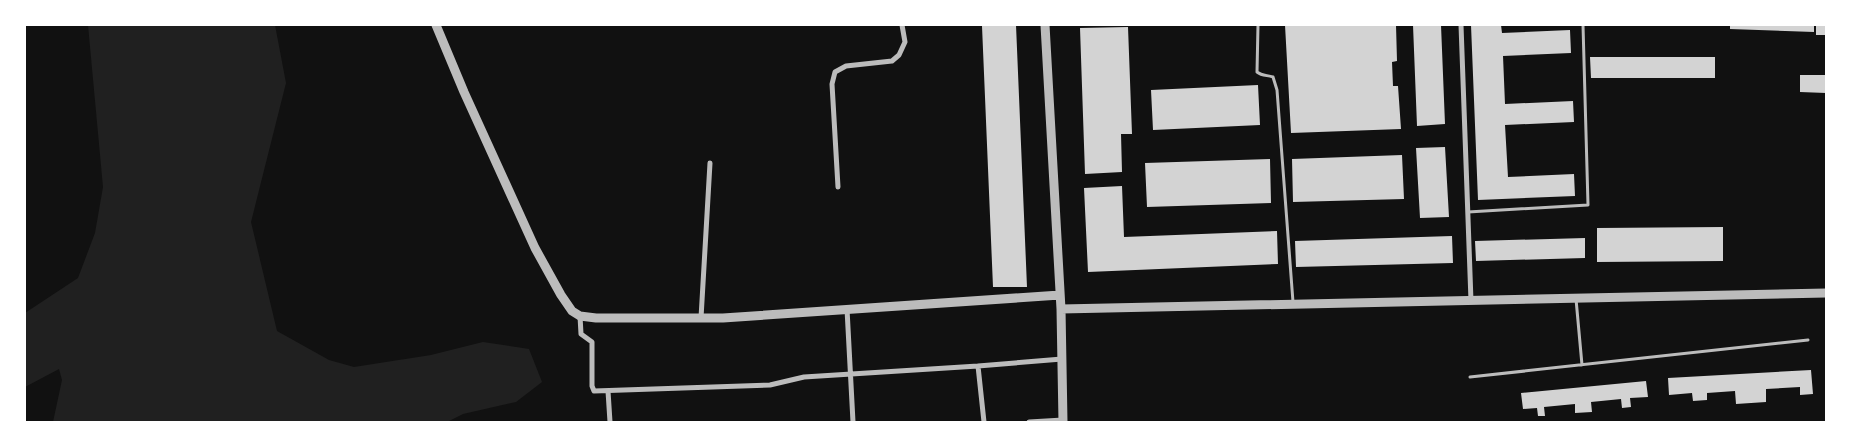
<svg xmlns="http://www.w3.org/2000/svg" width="1851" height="447" font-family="Roboto,sans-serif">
	<rect width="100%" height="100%" fill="#111"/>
	<!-- green -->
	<path fill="#202020" d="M88,25H275L286,83L251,222L277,331L329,360L354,367L431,355L483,342L529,349L542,382L516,402L463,414L447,422H53L62,380L59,369L25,387V313L78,278L95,233L103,187Z"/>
	<!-- building -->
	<path fill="#d3d3d3" d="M998,25H1016L1027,287H993L982,26Z
		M1285,25H1396L1397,61L1392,62L1393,86H1398L1401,129L1291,133Z
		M1413,25H1441L1445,124L1417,126Z
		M1471,25H1501L1502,33L1570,30L1571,53L1503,56L1505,104L1573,101L1574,122L1505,125L1508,177L1574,174L1575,196L1478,200Z
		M1730,25H1814V32L1730,29Z
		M1816,25H1826V35H1816Z
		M1128,27L1132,134H1121L1122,172L1085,174L1080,28Z
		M1590,57H1715V78H1591Z
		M1800,75H1826V93L1800,92Z
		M1258,85L1260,125L1153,130L1151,90Z
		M1445,147L1449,217L1420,218L1416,148Z
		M1402,155L1404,199L1293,202L1292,159Z
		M1270,159L1271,203L1147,207L1145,163Z
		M1122,186L1124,237L1277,231L1278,264L1088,272L1084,188Z
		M1723,227V261L1597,262V228Z
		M1452,236L1453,263L1296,267L1295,241Z
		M1585,238V258L1476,261L1475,241Z
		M1811,370L1813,394L1800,395V387L1766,389V402L1736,404L1735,391L1707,393V400L1693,401L1692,393L1669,395L1668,378Z
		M1646,381L1648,397L1630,398L1631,407L1622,408L1621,399L1591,402L1592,412L1575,413V404L1544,407L1545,416H1538L1537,408L1523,409L1521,393Z"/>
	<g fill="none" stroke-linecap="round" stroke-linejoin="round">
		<!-- service -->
		<path stroke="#bcbcbc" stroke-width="3" d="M1258,25L1257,72C1262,76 1267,75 1273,77L1277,90L1293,302
			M1468,212L1588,205L1583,25
			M1576,299L1582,365
			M1470,377L1808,340"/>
		<!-- minor -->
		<path stroke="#bcbcbc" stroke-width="5" d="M1461,25L1471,301
			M838,187L832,84L835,72L846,66L892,61L899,55L905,42L902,25
			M847,309L853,422
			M580,316L581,334L592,342V386L594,391L770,385L804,377L978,366L1062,359
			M701,318L710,163
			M978,366L984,422
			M608,391L610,422
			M1029,422L1063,420"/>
		<!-- tertiary -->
		<path stroke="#bcbcbc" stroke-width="9" d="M436,25L464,92L535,248L561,295L572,311L580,316L596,318H723L1060,295
			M1045,25L1061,309L1063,422
			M1061,309L1826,293"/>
	</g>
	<!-- border -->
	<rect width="1851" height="447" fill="none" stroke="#ffffff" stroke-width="52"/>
</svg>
